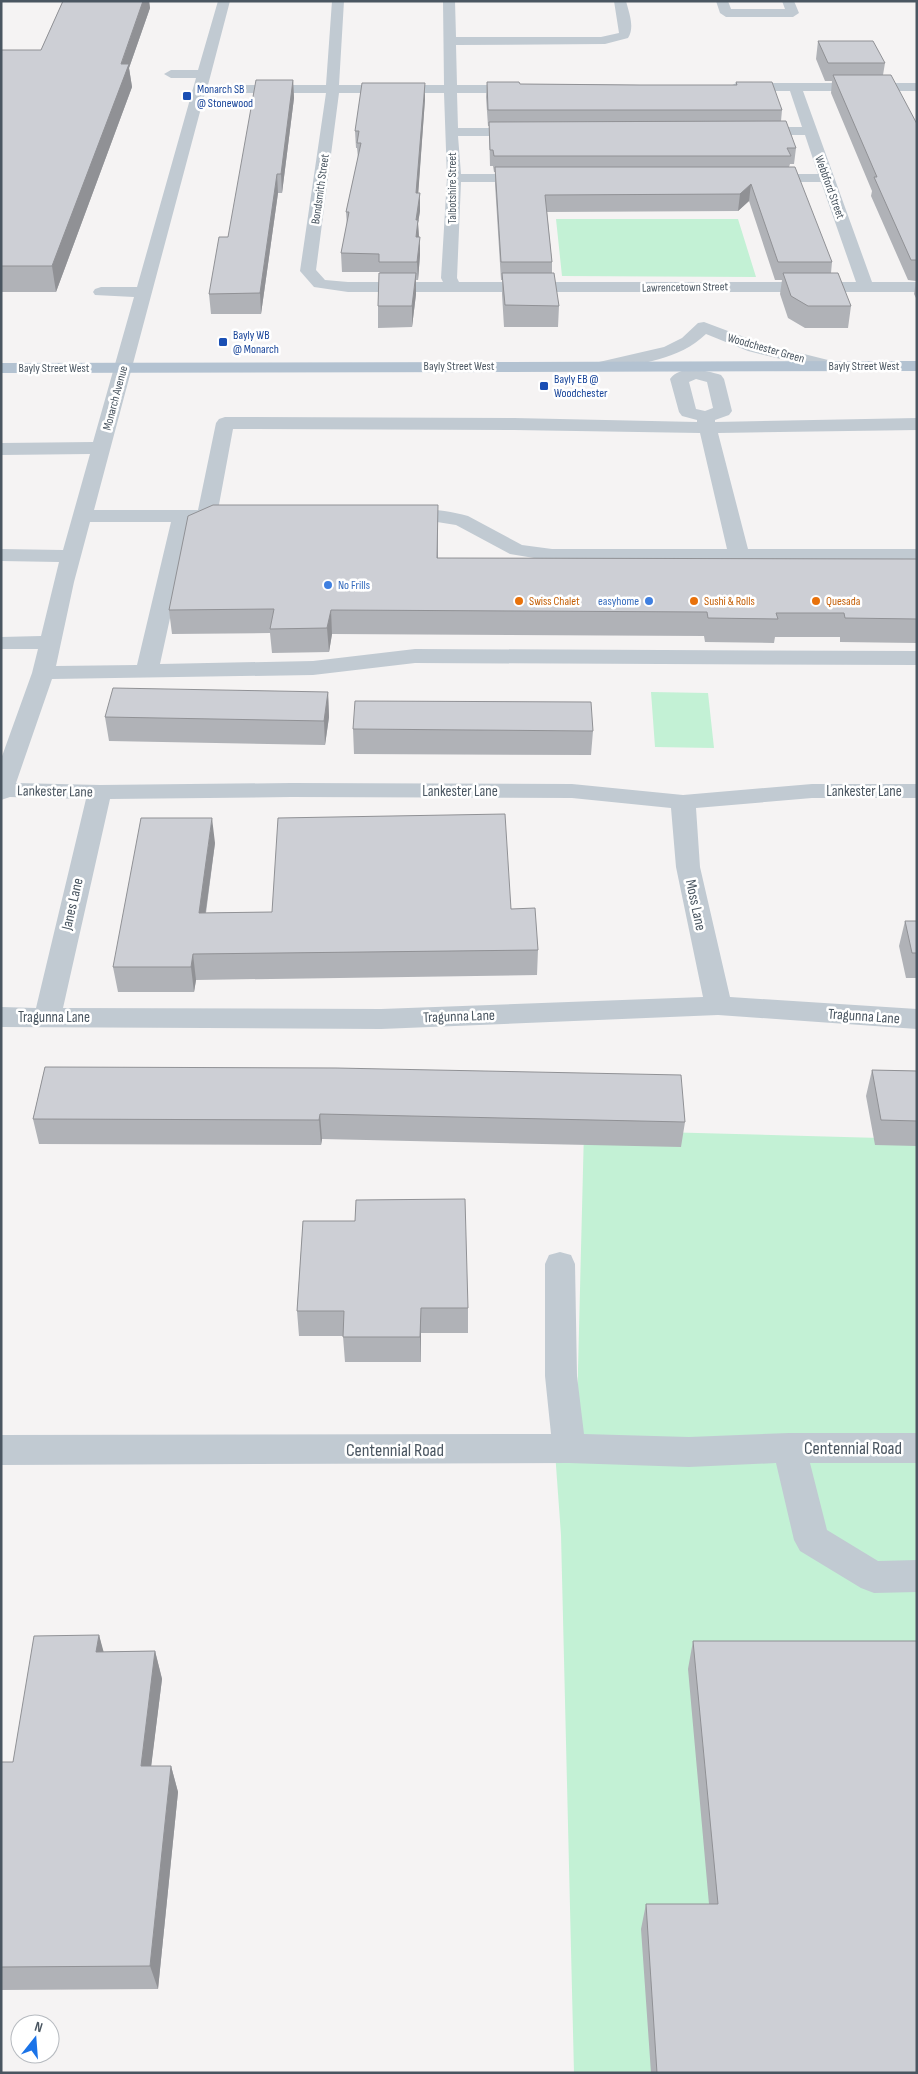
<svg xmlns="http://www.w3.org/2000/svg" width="918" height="2074" font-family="'Sofia Sans Condensed',sans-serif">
	<rect width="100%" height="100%" fill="#f5f3f3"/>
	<!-- green -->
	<path fill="#c3f1d5" d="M556,219H738L756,277L562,276Z
		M651,692L708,693L714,748L655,747Z
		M584,1130L917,1139V2073H574L561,1535L552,1410L577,1409Z"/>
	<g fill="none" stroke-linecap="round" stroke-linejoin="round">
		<!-- minor -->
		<path fill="#c1cad2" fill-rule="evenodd" d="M218,1H230L208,85H326L332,1H344L339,85H444L443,1H455L456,37H601L619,33L614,1H626C629,13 635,27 628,38L605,44L456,45L457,85H523L530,89L523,93H457L458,128H525L532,132L525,136H458L461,174H531L536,175L538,178L536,181L531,182H461L457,278L459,282H856L821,182H761L756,181L754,178L756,175L761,174H818L805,135H753L746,131L753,127H802L790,91H736L729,87L736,83H917V91H803L872,282H917V292H348L314,287L300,271L326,93H205L94,510H198L216,423L219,419L225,417L514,418L697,422V420L682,416L679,412L670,379C681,364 707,371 721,375L724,379L732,411L729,415L715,420V422L917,418V430L718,433L748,549H917V561H552L510,554L456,525L437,522L395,520L392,516L395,512C418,506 445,510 468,516L522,545L552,549H727L700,433L514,430L233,429L218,510L233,512L236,516L233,520L191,522L160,664L313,661L415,649L917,651V665L415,663L313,675L52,679L16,783L100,785L291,783L572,784L683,795L812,784H917V798H812L696,808L700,867L730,997L917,1009V1029L718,1015L381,1029L1,1027V1007L36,1008L86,799L10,797L1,800V759L32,673L38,649H1V637L41,636L59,562L1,561V549L63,550L90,454L1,455V443L93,442L134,297L95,295L93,292L95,289L101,287H137L196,78H171L164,74L171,70H198ZM339,93H444L447,178L441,278L443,282H348L325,280L316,270ZM696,379L707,382L713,408L705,411L696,409L689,382ZM90,522H171L137,665L56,666L74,582ZM291,797L572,798L671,808L676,867L703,997L381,1009L63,1008L110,799Z
			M716,1H728L731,9H785L782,1H794L799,13L793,17H726L720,13Z
			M704,322L760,343L836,362L839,366L836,370L830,371L748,351L706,334C679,360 641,363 605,371L599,370L596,366L599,362L664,347L682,338L698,323Z
			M560,1252L571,1255L575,1264L577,1376L584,1434L689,1437L789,1433H917V1463H810L827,1530L878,1561L917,1560V1592L874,1593L861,1588L800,1551L794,1540L776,1463L689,1467L569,1463L1,1465V1435L551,1434L545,1376V1264L549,1255Z"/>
		<!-- major -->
		<path fill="#b3c2d1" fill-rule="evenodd" d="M917,361V371L1,373V363Z"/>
	</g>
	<!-- wall -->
	<path fill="#b0b2b7" d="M63,1H149L150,8L129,68L132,87L56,292H1V51L41,50Z
		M818,41L885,63L883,75L917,124V300L914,294L916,281L908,280L871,196L872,191L831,93L832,81H825L816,59Z
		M293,80L294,98L282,193H278L261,314H211L209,294L228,237Z
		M487,82L520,84L639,85H736V82L782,110L781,121L796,148L794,164H790L789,167L832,262L831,273L851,306L848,328H805L788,318L780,294L782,280H775L749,201L738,211L547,212L552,262V273L559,306L558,327H504L502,294V280H501L495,184V172H494L493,166H490L489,126H488L486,97Z
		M425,99L418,193H420V211L418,223L419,237L420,255L418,280H416V294L412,327L378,328V306L380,272H342L341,253L347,225L346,212L358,158L357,148H356L355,131Z
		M438,528V558L917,559V643L840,642V637H775L774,643L705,642L704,636L332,634L329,652L272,653L270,633L172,634L169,610Z
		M328,692L329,717L325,745L109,741L105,717Z
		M353,729L593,731L591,755L354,754Z
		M215,843L206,913L511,909L538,950L537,975L196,980L194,992H118L113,967Z
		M905,921H917V978H906L899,946Z
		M45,1067L685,1122L681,1147L322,1139L321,1145L39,1144L33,1119Z
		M872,1070L917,1071V1146L875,1145L866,1096Z
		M303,1221L468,1308V1333H421V1362H345L343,1336H299L297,1311Z
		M99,1635L103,1652L155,1651L162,1679L151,1766H171L178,1792L158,1989L1,1990V1762H13Z
		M693,1641L917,2073H651L641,1929L646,1904H709L688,1669Z"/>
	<!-- shaded-wall -->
	<path fill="#909195" d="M143,1H149L150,8L129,68L132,87L56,292L52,266Z
		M293,80L294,98L282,193L281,174Z
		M425,83V99L417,211L416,193Z
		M277,174L278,193L261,314L260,293Z
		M751,184L749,201L738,211L740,194Z
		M420,193V211L418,223L419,238L416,255V220Z
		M420,237V255L418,280L417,262Z
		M416,273V294L412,327V306Z
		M438,505V528L437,582V558Z
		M331,610L332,634L329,652L327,628Z
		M328,692L329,717L325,745L324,721Z
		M212,818L215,843L202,938L199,913Z
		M193,954L196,980L194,992L191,967Z
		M320,1114L322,1139L321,1145L319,1120Z
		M421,1308V1362L420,1337Z
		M99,1635L107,1664L96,1652Z
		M155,1651L162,1679L148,1792L141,1766Z
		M171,1766L178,1792L158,1989L150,1966Z"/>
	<!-- building -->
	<path fill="#cdcfd5" stroke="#909195" d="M63,1H143L121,64H129L52,266H1V51L2,50H41Z
		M818,41H873L885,63H828Z
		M833,75H891L917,124V260H911L874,177H877Z
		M256,80H293L281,174H277L260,293L209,294L219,237H228Z
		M487,82H519L520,84L639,85H737L736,82H772L782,110H488Z
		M362,83H425L416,193H420L416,220H418L416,237H420L417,262H379V254L341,253L349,212H346L361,143H357L359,131H355Z
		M786,121L796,148H787L791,156H494L493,150H490L489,122Z
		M495,167H795L832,262H778L751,184L740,194L545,195L552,262H501Z
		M379,273H416L412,306H378Z
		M502,273H554L559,306L505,305Z
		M783,273H838L851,306H808L791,296Z
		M213,505H438L437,558L917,559V619L845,618L844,613H776L778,619L708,618L707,612L331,610L327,628L270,629L274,609L169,610L188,516Z
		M113,688L328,692L324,721L105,717Z
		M355,701L591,702L593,731L353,729Z
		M505,814L511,909L535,908L538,950L193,954L191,967H113L141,818H212L199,913L272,912L278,818Z
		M905,921H917V953H912Z
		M45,1067L336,1068L681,1075L685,1122L320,1114L319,1120L33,1119Z
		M872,1070L917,1071V1121L881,1120Z
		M465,1199L468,1308H421L420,1337H343L344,1311H297L303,1221H355L356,1200Z
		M99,1635L96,1652L155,1651L141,1766H171L150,1966L1,1967V1762H13L34,1636Z
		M693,1641H917V2073H657L646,1904H718Z"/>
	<!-- markers -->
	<g fill="#1a4fb4" stroke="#fff" stroke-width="2">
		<rect x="182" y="91" width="10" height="10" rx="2.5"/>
		<rect x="218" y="337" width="10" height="10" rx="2.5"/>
		<rect x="539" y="381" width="10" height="10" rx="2.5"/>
	</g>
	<g fill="#3f7fe0" stroke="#fff" stroke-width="2">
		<circle cx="328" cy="585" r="5"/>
		<circle cx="649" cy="601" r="5"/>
	</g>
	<g fill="#e8710a" stroke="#fff" stroke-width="2">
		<circle cx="519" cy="601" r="5"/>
		<circle cx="694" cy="601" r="5"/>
		<circle cx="816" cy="601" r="5"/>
	</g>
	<g text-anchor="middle" stroke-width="5" stroke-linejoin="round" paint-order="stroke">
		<!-- far-transit labels -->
		<g font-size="12" fill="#164399" stroke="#fff" text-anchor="start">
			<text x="197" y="93">Monarch SB<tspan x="197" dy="14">@ Stonewood</tspan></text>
			<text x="233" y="339">Bayly WB<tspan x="233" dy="14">@ Monarch</tspan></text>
			<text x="554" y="383">Bayly EB @<tspan x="554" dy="14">Woodchester</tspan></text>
		</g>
		<!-- far-street labels -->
		<g font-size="12" fill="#4a5661" stroke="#fff">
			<text transform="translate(830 187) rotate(70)" y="4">Webbford Street</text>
			<text transform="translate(452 188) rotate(-90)" y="4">Talbotshire Street</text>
			<text transform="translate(320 189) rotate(-82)" y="4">Bondsmith Street</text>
			<text transform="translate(685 287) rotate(-1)" y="4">Lawrencetown Street</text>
			<text transform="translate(766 348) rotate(16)" y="4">Woodchester Green</text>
			<text x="459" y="370">Bayly Street West</text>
			<text x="864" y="370">Bayly Street West</text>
			<text x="54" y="372">Bayly Street West</text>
			<text transform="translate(115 398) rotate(-75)" y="4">Monarch Avenue</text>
		</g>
		<!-- far-shop labels -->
		<g font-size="12" fill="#366cbe" stroke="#fff" text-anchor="start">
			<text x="338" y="589">No Frills</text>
			<text x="639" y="605" text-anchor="end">easyhome</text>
		</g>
		<!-- far-food labels -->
		<g font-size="12" fill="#c56008" stroke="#fff" text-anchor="start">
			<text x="529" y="605">Swiss Chalet</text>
			<text x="704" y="605">Sushi &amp; Rolls</text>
			<text x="826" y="605">Quesada</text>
		</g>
		<!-- street labels -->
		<g font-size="15" fill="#4a5661" stroke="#fff">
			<text transform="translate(55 791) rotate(1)" y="5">Lankester Lane</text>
			<text x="460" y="796">Lankester Lane</text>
			<text x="864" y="796">Lankester Lane</text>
			<text transform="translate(72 904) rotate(-77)" y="5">Janes Lane</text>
			<text transform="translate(696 905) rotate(78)" y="5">Moss Lane</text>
			<text transform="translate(459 1016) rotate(-2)" y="5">Tragunna Lane</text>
			<text transform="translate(864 1016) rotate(4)" y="5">Tragunna Lane</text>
			<text x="54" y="1022">Tragunna Lane</text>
		</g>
		<!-- near-street labels -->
		<g font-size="18" fill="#4a5661" stroke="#fff">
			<text x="853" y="1454">Centennial Road</text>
			<text x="395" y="1456">Centennial Road</text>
		</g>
	</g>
	<!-- border -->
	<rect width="918" height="2074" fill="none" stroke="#4a5661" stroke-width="5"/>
	<!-- north arrow -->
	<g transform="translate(35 2039) rotate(17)"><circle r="24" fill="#ffffff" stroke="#b7bbc0"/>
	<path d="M0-4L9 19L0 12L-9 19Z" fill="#1a73e8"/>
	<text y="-8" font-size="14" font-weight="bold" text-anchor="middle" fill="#4a5661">N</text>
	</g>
</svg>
